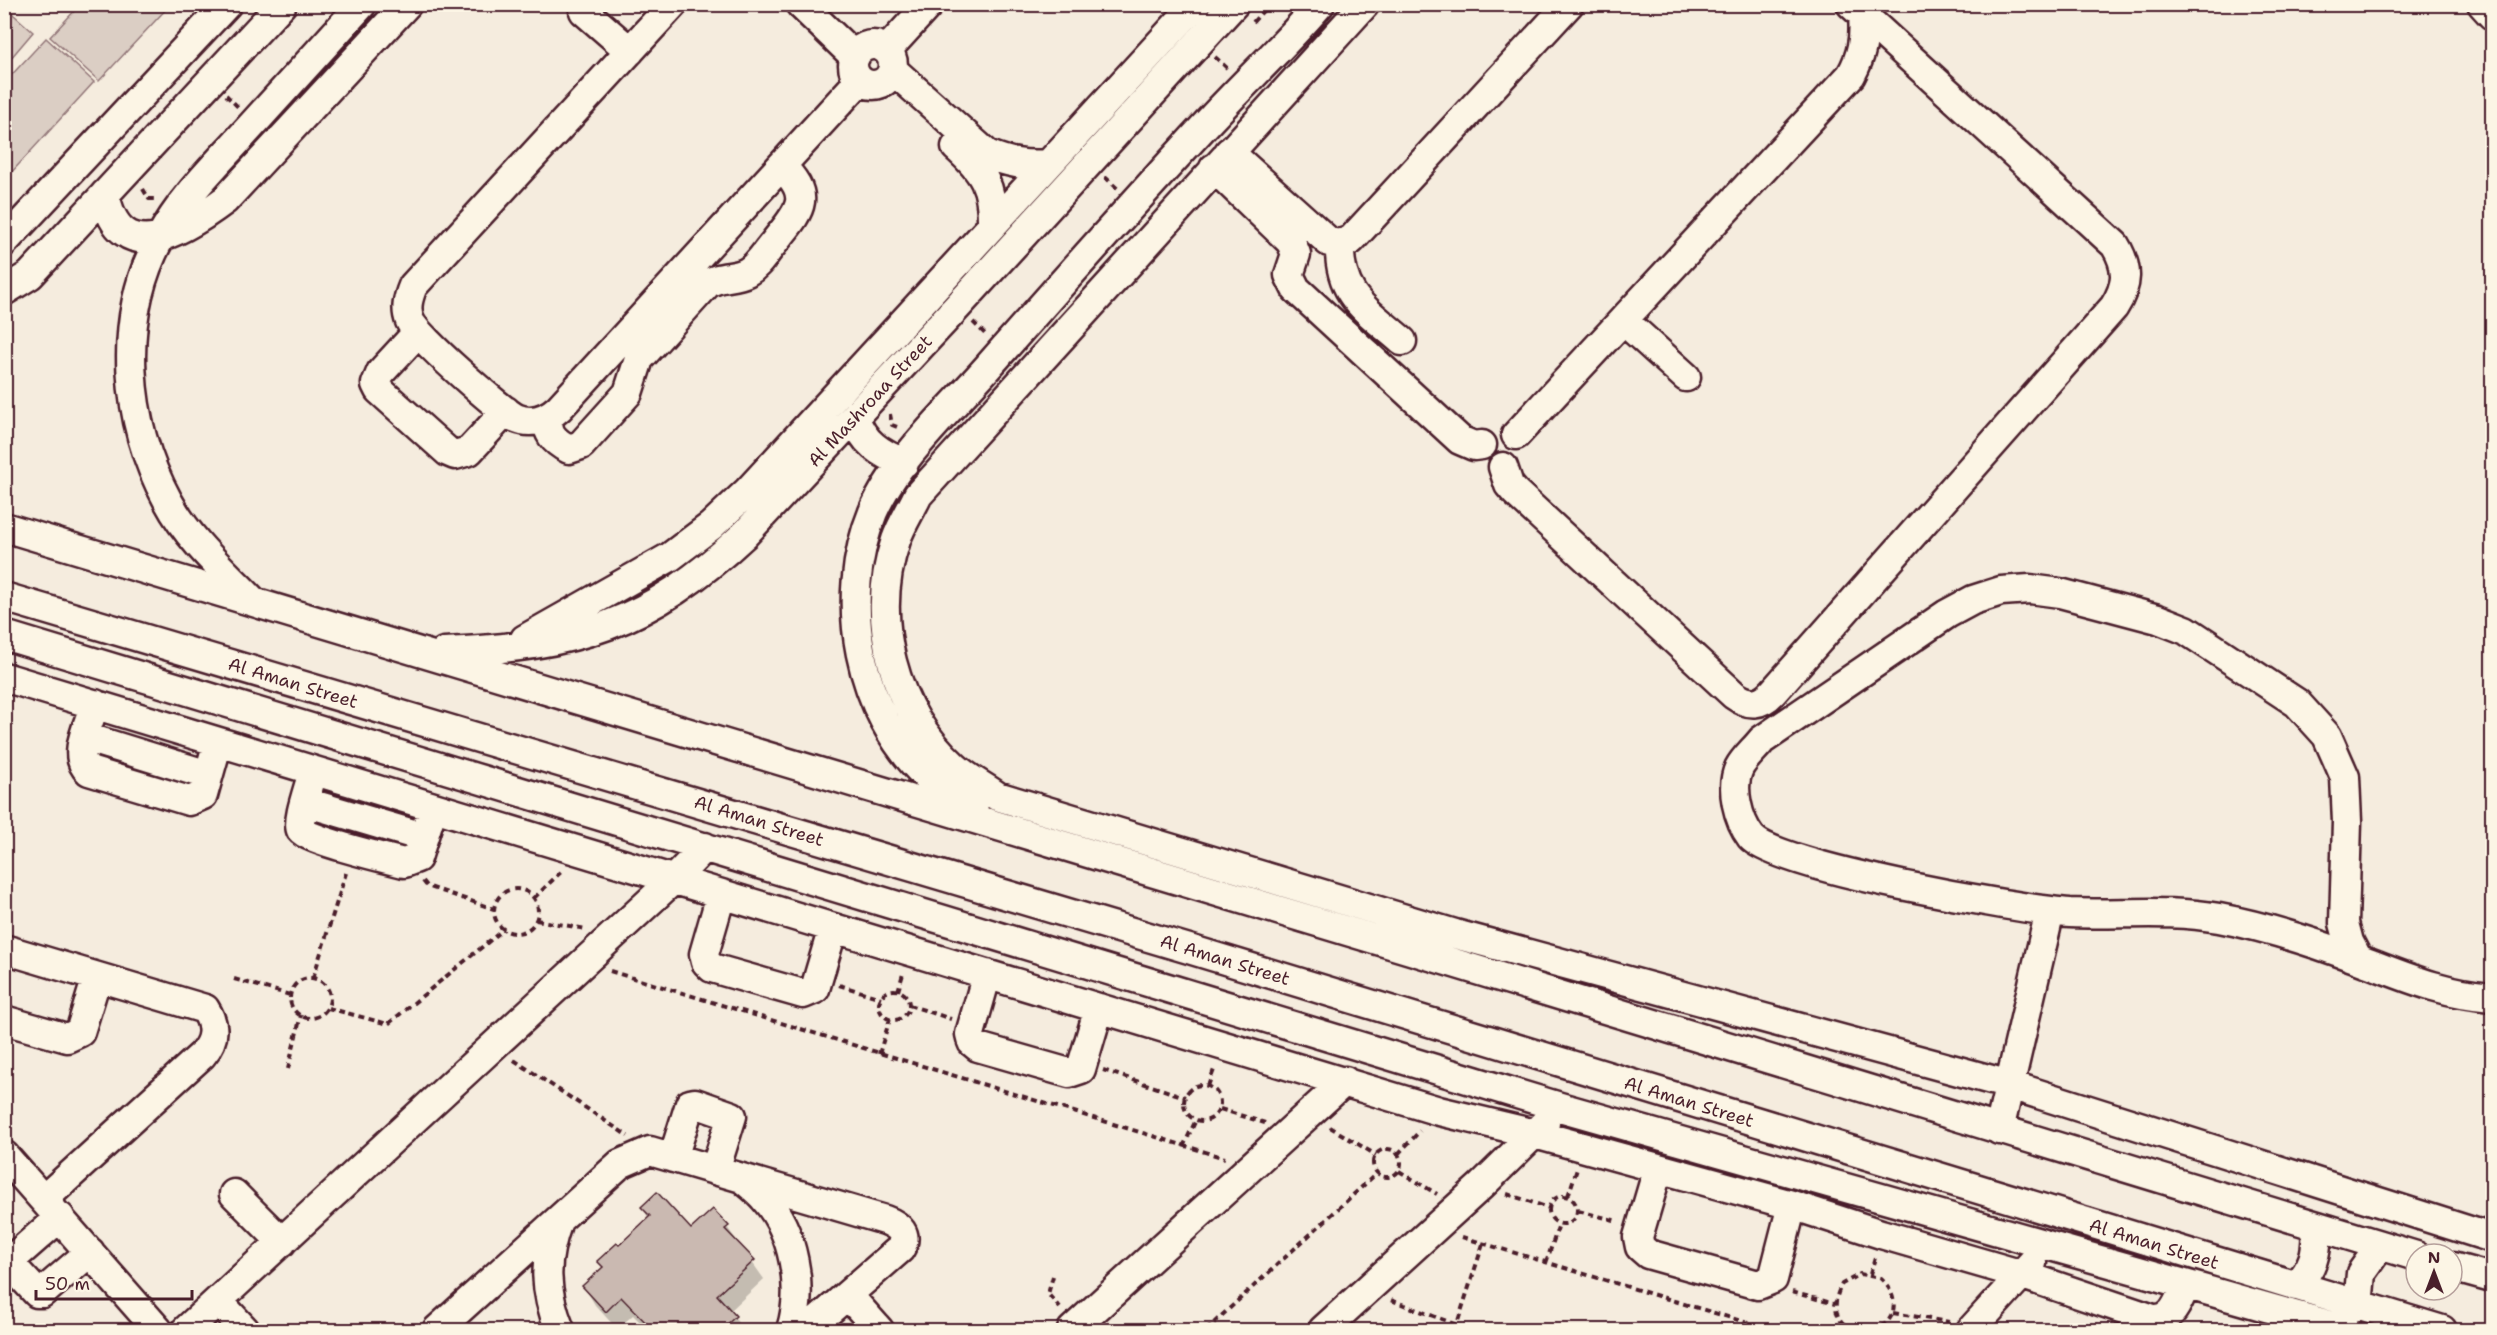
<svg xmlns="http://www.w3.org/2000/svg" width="2497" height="1335" font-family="'Shantell Sans',sans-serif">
	<rect width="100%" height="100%" fill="#f5ecde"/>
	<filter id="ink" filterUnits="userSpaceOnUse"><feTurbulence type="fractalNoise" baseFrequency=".0167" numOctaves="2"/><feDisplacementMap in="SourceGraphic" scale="12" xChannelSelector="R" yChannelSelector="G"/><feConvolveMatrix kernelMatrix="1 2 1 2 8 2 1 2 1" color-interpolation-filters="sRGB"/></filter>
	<g filter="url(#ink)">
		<!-- green -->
		<path fill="#dbcec4" stroke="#927678" stroke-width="1.5" d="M80,5V4L170,5L99,81L50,37Z
			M5,7L33,32L5,65Z
			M46,38L94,82L10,174L5,169V82Z"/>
		<!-- shadow -->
		<path fill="#0003" d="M643,1208L691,1231L727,1227L764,1279L730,1311L743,1330H648L633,1315L617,1329L595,1305L584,1286L603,1268L599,1261L619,1248L649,1219Z"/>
		<!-- building -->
		<path fill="#cab9b1" stroke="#4a1f2b" stroke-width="1.5" d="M657,1192L691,1229L713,1209L729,1226L725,1229L755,1260L717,1295L736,1316L721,1330H653L621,1297L606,1312L582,1286L603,1267L597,1261L617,1243L619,1245L650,1216L641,1207Z"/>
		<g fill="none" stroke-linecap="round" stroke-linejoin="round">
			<defs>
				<path id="minor" d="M673,4L413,286C408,298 405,309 410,321C416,336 501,411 516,418C532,425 547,419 559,408L860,80
					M800,4L855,57
					M1365,4L918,495C911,510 901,525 896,540C869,619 893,711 955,767C967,778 983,786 997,796L1455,934L2010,1085L2492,1238
					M2482,4L2492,15
					M584,11L630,51
					M853 65a20 20 0 1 1 40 0a20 20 0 1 1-40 0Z
					M887,50L929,4
					M893,70L987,154C1009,163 1025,166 1048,164
					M956,147C984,172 993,187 992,225
					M1229,152L1329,242L1340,244L1351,240L1569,4
					M1214,168L1291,242L1296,254L1289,275L1296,289L1460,440L1474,446L1482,445
					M105,194C120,272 185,230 225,200L407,4
					M4,242L227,4
					M1340,244C1338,296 1367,310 1402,341
					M4,291L30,275L282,4
					M1623,320L1686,377
					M417,333L381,372L376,384L379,390L448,452L455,455L469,451L506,411
					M550,416C544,432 555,442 569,449L581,445L628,393L639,359L707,284C720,275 734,279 747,272C758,266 765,253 773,244C797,213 816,199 781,166
					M855,417C862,442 881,454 904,463
					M1516,435L1851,75C1862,55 1865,39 1863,16
					M1503,467L1509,485L1515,492L1734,695C1749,706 1761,705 1773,692L2114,307C2128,285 2129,268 2115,245L1851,4
					M4,527L1444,960L2416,1256
					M4,597L1189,949L2442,1330
					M253,601C223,570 188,539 168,501C125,422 116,319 160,238C181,199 213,168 242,136C282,92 322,48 362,4
					M4,635L1560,1107L2347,1330
					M525,639L670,557L711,526L748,491L1196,4
					M444,652C575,647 648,625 745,534L957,307L1234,4
					M4,677L1439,1111L1535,1134L1792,1205L1881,1234L2023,1275L2153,1319C2174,1321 2178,1300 2186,1285
					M95,704C89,724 71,756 89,771L189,801L203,795L218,742
					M85,737L208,775
					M313,771C311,782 296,821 301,830C308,840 388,859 404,863L417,858L433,807
					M305,802L423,837
					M974,811C959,800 941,790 928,778C858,713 837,599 873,512C896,459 949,411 987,368C1061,284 1135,201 1210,120C1246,81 1285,45 1320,4
					M721,895L704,954L706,962L712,968L803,994L815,989L833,928
					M4,949L205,1009C216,1026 215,1040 202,1055L44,1199
					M2358,959L2349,942L2344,923L2347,822L2345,777L2327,736L2297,703L2186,630L2158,619L2060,593L2030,589L2001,591L1973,600L1947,614L1762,740C1755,749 1744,758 1739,768C1730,788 1738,820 1751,837C1776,867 2022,910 2070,913C2121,915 2169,909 2219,918C2267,927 2313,942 2358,959C2406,977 2441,993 2492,997
					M987,974L970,1034L972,1042L978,1047L1069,1073L1081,1069L1099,1008
					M4,1020L67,1038L80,1032L97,977
					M1999,1130L2050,911
					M4,1155L158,1330
					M673,1158L690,1104L695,1103L732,1116L715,1170
					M1658,1169L1638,1237L1640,1247L1648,1254L1758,1285L1773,1279L1792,1205
					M743,1179C750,1185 758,1191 764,1198C794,1231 804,1288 791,1330
					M234,1194L282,1242
					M60,1217L12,1259V1266L37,1293H42L90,1252
					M558,1221C543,1262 544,1290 560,1330
					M2452,1267L2492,1278
					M2296,1286C2313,1268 2318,1252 2316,1227
					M848,1295L879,1330
					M218,1301L245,1330
					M2358,1306L2361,1273L2380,1246
					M186,1330L673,880L705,847
					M437,1330L620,1164L650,1151L885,1220C899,1225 909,1234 900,1249L807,1330
					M1072,1330L1345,1081
					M1323,1330L1482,1185L1545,1123
					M1971,1330L2032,1263"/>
			</defs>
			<!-- minor casing -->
			<use href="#minor" stroke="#4a1f2b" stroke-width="33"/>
			<!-- path -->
			<path stroke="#4a1f2b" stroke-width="4" stroke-dasharray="6 4.5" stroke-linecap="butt" d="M1253,22L1269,4
				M1215,57L1227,68
				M226,95L238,107
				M1105,177L1118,189
				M143,189L149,199H156
				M973,322L985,334
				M890,414L892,425L900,428
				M423,881L427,886L494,909
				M494 911a22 22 0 1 1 44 0a22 22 0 1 1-44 0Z
				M534,898L562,871
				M536,920L586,929
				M610,971L1225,1158
				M313,978L346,873
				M290 998a20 20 0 1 1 40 0a20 20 0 1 1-40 0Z
				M234,979L290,995
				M839,985L881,998
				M879 1005a15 15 0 1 1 30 0a15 15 0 1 1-30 0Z
				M898,991L903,974
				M909,1005L951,1019
				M328,1008L388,1024L504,929
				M879,1054L890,1019
				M514,1060L628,1136
				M288,1069L301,1015
				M1103,1070L1185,1097
				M1184 1103a18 18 0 1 1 36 0a18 18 0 1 1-36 0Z
				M1208,1086L1215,1067
				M1220,1109L1265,1123
				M1330,1127L1376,1155
				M1183,1147L1196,1120
				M1373 1163a14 14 0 1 1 28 0a14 14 0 1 1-28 0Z
				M1398,1154L1420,1131
				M1399,1171L1437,1194
				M1507,1194L1549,1208
				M1549 1210a14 14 0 1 1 28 0a14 14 0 1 1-28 0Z
				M1568,1196L1577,1169
				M1578,1211L1618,1221
				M1462,1237L1771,1330
				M1546,1263L1559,1224
				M1870,1274L1875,1258
				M1053,1276L1048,1294L1060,1308
				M1792,1292L1835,1304
				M1391,1300L1457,1325
				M1893,1313L1949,1322
				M1206,1330L1377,1173
				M1455,1330L1483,1244
				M1853,1330C1833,1321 1832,1302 1842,1284L1860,1274L1880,1278C1898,1293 1900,1319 1876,1330"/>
			<!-- minor -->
			<use href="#minor" stroke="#fcf5e5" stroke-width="28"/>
		</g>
	</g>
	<g text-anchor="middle" stroke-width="4.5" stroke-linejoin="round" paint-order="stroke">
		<!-- street labels -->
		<g font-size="18" fill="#4a1f2b" stroke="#fcf5e5">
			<text transform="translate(870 401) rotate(-47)" y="6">Al Mashroaa Street</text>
			<text transform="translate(293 683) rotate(17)" y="6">Al Aman Street</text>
			<text transform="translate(759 821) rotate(17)" y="6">Al Aman Street</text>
			<text transform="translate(1225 960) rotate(17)" y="6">Al Aman Street</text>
			<text transform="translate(1689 1102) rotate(17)" y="6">Al Aman Street</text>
			<text transform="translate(2154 1244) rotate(17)" y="6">Al Aman Street</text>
		</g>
	</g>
	<!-- margin -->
	<rect width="2497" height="1335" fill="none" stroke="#fcf5e5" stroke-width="24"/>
	<rect x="12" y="12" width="2473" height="1311" fill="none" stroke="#4a1f2b" stroke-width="2" filter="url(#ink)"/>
	<!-- north arrow -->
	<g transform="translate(2434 1272)"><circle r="28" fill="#fcf5e5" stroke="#b59f9b" stroke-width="1.5"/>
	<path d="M0-4.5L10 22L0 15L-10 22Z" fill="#4a1f2b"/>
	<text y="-9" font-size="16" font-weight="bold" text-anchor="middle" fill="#4a1f2b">N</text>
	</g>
	<!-- scale -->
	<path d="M36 1290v9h156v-9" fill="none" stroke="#4a1f2b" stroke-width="3"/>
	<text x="45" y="1290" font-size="18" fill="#4a1f2b" stroke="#fcf5e5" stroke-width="4.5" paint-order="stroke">50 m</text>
</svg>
